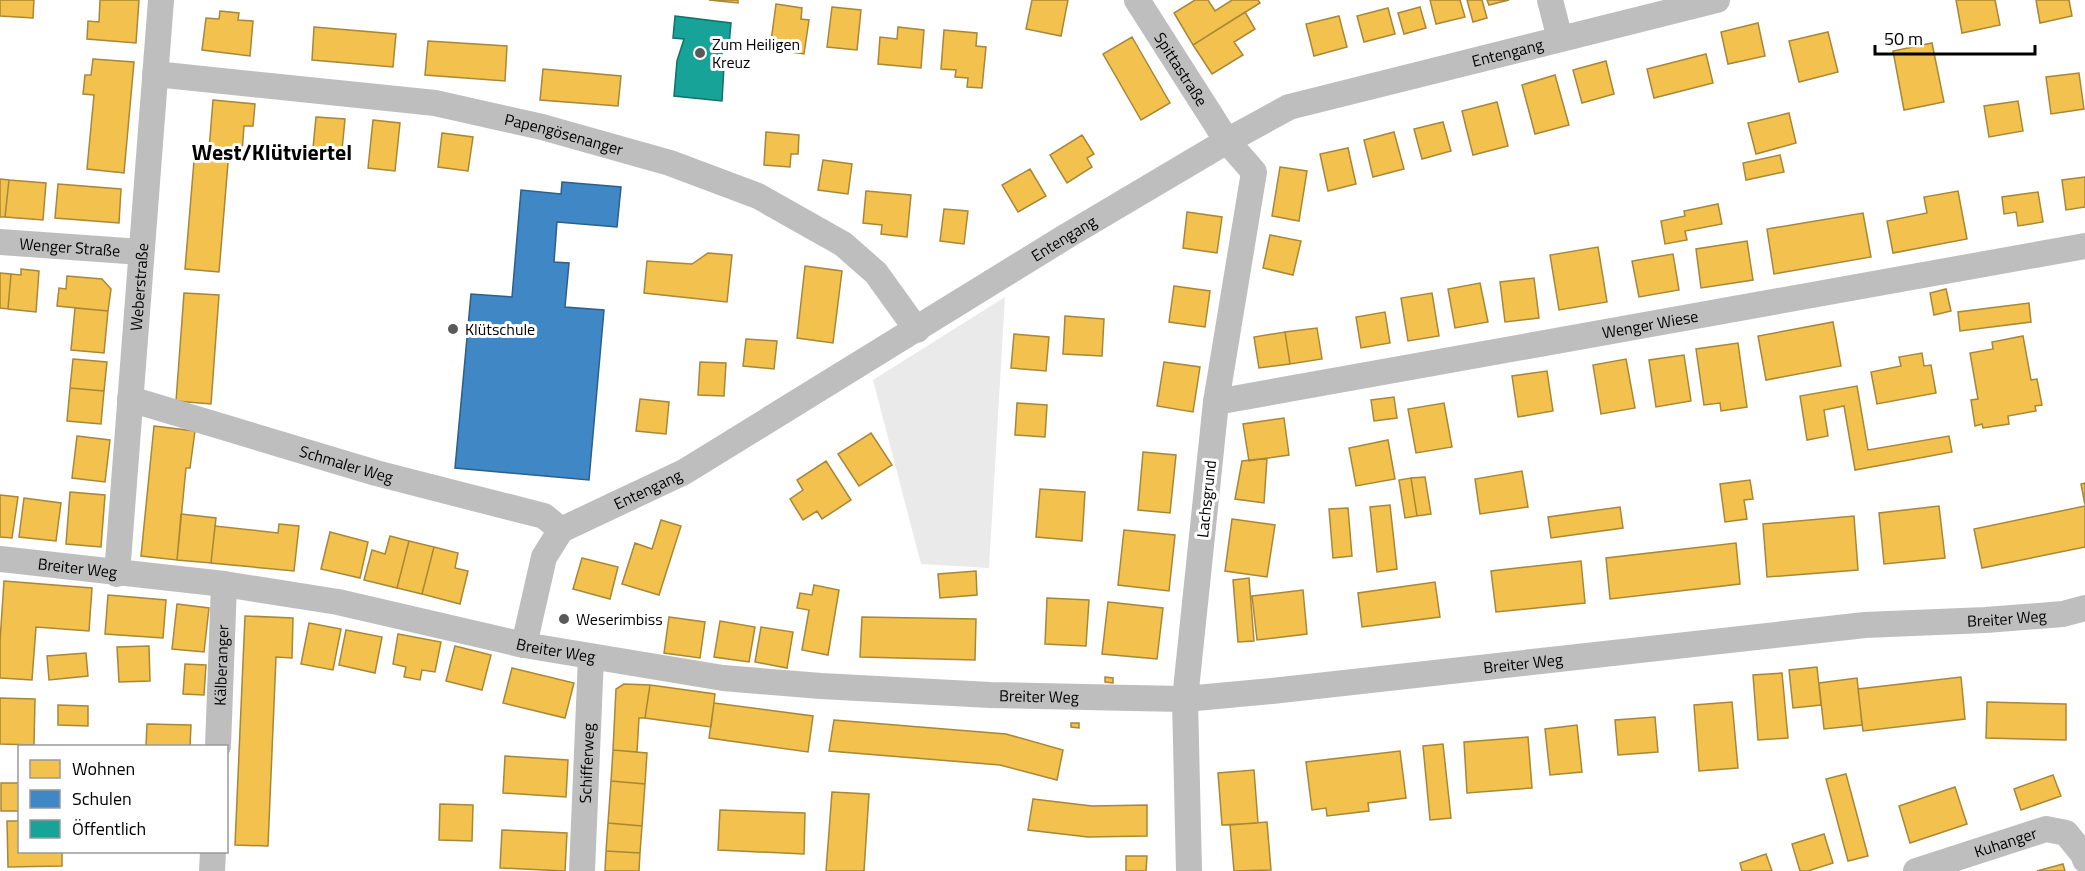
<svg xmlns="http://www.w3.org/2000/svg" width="2085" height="871" font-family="'Titillium Web',sans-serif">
	<rect width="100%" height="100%" fill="#fff"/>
	<!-- green -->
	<path fill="#eaeaea" d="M1005,297L989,568L921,564L873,380Z"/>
	<!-- homes -->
	<path fill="#f2c14e" stroke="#a98737" stroke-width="1.5" d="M0,0H34L33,18L0,16Z
		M100,0H139L136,43L87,39L88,21L99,22Z
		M709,0H738V3Z
		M1032,0H1068L1061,36L1026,29Z
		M1195,0H1208L1215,11L1232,0H1258L1260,3L1193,45L1174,13Z
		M1430,0H1460L1465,17L1436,24Z
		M1467,0H1482L1487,18L1473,22Z
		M1487,0H1509L1489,5Z
		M1956,0H1995L2000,25L1962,33Z
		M2036,0H2069L2072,16L2040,23Z
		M776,4L802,8L801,19L809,20L804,54L770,49Z
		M832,7L861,10L857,50L827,47Z
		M1420,7L1426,28L1404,34L1398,13Z
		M1388,8L1395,34L1364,42L1357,16Z
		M220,11L239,13L238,20L253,21L250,56L202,50L206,18L219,19Z
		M1245,12L1255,29L1234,42L1243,55L1212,74L1193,45Z
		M1339,16L1347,47L1314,56L1306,24Z
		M1758,23L1765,56L1728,64L1721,32Z
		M314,27L396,34L393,67L312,60Z
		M898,27L924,30L921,68L878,64L880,37L897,39Z
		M944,30L977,33L976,46L986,47L982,88L967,87L968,78L955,77L956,70L941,69Z
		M1828,32L1838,72L1799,82L1789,41Z
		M1132,37L1170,103L1141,120L1103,54Z
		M428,41L507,46L505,81L425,75Z
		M1932,43L1944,102L1904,110L1893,51Z
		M1706,54L1713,83L1654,98L1647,69Z
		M93,59L134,62L124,173L87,169L94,95L83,94L85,75H91Z
		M1606,61L1614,94L1582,103L1573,70Z
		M543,69L621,76L618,106L540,100Z
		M2079,73L2084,109L2051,114L2046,77Z
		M1555,75L1569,125L1535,134L1522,85Z
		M213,100L255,104L253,126H244L242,153L209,150Z
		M2018,101L2023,131L1989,137L1984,106Z
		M1497,102L1508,146L1473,155L1462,111Z
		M1789,113L1796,143L1756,154L1748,123Z
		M316,117L345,119L341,160L312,158Z
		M373,120L400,123L395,171L368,168Z
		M1443,122L1451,151L1422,159L1414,129Z
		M766,132L799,135L798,154H791L790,167L764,165Z
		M1394,132L1404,169L1373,177L1364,140Z
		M442,133L473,137L468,171L438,167Z
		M1082,135L1094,154L1087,158L1092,167L1067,183L1050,155Z
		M1348,148L1356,184L1328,191L1320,154Z
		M195,149L229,151L219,272L185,269Z
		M1780,155L1784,172L1746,180L1743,163Z
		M823,160L852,164L848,194L818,190Z
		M1280,167L1307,171L1299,221L1272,216Z
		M1030,169L1046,196L1018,212L1002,185Z
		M2085,177V207L2066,210L2062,180Z
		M0,179L9,180L5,217H0Z
		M9,180L46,183L43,220L5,217Z
		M58,184L121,189L119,223L55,218Z
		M866,191L911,195L907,237L881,234L882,225L863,223Z
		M1958,191L1967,239L1893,253L1887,221L1927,213L1924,197Z
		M2038,192L2043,222L2018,226L2016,212L2004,214L2002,197Z
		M1718,204L1722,224L1685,231L1687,240L1665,244L1661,221L1685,216L1684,211Z
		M944,209L968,211L964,244L940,241Z
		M1187,212L1222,217L1217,253L1183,248Z
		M1863,213L1871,257L1774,274L1767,229Z
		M1270,235L1301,241L1293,275L1263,268Z
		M1747,241L1753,280L1701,288L1696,249Z
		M1598,247L1607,302L1559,310L1550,255Z
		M708,253L732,255L727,302L644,293L647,261L692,264Z
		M1673,254L1679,290L1639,297L1632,261Z
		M805,266L842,271L833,343L797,338Z
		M21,269L39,271L36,312L8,309L11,274L21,275Z
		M0,273L11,274L8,309L0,308Z
		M67,276L102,279L111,289L108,311L57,306L59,288L66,289Z
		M1534,278L1539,318L1505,322L1500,282Z
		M1480,283L1488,322L1455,328L1448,289Z
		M1174,286L1210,291L1205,327L1169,322Z
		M1946,289L1951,311L1934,315L1930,293Z
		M184,293L219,295L211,404L176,401Z
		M1432,293L1439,336L1408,341L1401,298Z
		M2029,303L2031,322L1960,331L1958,312Z
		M75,308L108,311L104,353L71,350Z
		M1385,312L1390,343L1361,348L1356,317Z
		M1065,316L1104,319L1102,356L1063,354Z
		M1833,322L1841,366L1766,380L1758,336Z
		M1317,328L1322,359L1290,364L1285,332Z
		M1285,332L1290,364L1259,368L1254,337Z
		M1014,334L1049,337L1046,371L1011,368Z
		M2023,336L2031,380L2037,379L2042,405L2035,406L2036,411L2008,416L2009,424L1983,428L1982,424L1975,426L1971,400L1978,399L1970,353L1993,349L1992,342Z
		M746,339L777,341L774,369L743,366Z
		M1738,343L1747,407L1721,411L1720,403L1704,405L1696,349Z
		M1922,353L1924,366L1931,365L1936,393L1877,404L1871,372L1901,366L1899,357Z
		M1684,355L1691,401L1656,407L1649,360Z
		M73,359L107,362L104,391L70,388Z
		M1626,359L1635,408L1601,414L1593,365Z
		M700,362L726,363L724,396L698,395Z
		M1164,362L1200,367L1193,412L1157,406Z
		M1547,371L1553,411L1518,417L1512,376Z
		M1857,386L1868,450L1949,436L1952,452L1855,470L1844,406L1824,410L1828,436L1807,440L1800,396Z
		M70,388L104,391L101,424L67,421Z
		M1394,397L1397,418L1374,421L1371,400Z
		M640,399L669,402L666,434L636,431Z
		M1017,403L1047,405L1045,437L1015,435Z
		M1444,403L1452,447L1416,453L1408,409Z
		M1284,418L1289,455L1249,461L1243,424Z
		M154,426L195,431L190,468H186L177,560L141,556Z
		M871,433L892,465L859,486L838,454Z
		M77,436L110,440L105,482L72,478Z
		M1388,440L1395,479L1356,486L1349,448Z
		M1143,452L1176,455L1170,513L1138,510Z
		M1267,458L1264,503L1235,499L1242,461Z
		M826,461L851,500L822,519L817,511L803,520L790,499L803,490L797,480Z
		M1522,471L1528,507L1480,514L1475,479Z
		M1425,477L1431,514L1417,516L1411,478Z
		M1411,478L1417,516L1405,518L1399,480Z
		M1750,480L1753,499L1744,500L1747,519L1725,522L1720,484Z
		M2085,483V505L2081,484Z
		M1040,489L1085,492L1082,541L1036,537Z
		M70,492L105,495L101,547L66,544Z
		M0,495L18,497L12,538L0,537Z
		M24,498L61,503L56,541L19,537Z
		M1390,505L1397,569L1377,572L1370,507Z
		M1939,506L1945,558L1884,564L1879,513Z
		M2085,506V547L1982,568L1974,529Z
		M1620,507L1623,528L1551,538L1548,517Z
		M1348,508L1352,556L1333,558L1329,509Z
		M181,514L216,518L211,563L177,560Z
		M1854,516L1858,570L1767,577L1763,524Z
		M1232,519L1275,525L1267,577L1225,571Z
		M661,520L681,526L659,595L622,584L635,543L652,549Z
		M279,524L299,526L294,571L211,563L215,526L278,533Z
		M1124,530L1175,535L1169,591L1118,585Z
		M330,532L368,542L360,578L321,569Z
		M390,536L409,541L397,588L364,580L372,550L385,554Z
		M409,541L434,547L422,594L397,588Z
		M1736,543L1740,584L1610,599L1606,558Z
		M434,547L458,553L455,568L468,571L460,604L422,594Z
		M582,558L618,567L610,599L573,589Z
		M1581,561L1585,603L1496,612L1491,571Z
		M976,571L977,595L940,598L938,574Z
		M1249,578L1254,641L1238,642L1233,580Z
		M4,581L92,588L89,631L36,627L32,680L0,678V641Z
		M1435,582L1440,617L1362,627L1358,593Z
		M814,585L839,590L828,655L802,650L809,610L797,608L800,593L812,595Z
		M1303,590L1307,634L1257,640L1252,596Z
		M108,595L166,600L163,638L105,634Z
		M1047,598L1089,600L1086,646L1045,644Z
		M1108,602L1163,608L1157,659L1102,654Z
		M177,604L209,608L204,652L172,649Z
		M245,616L293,618L292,658L276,657L268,846L235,845Z
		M669,617L705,622L700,658L664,653Z
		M862,617L976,619L975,660L860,657Z
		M720,621L755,627L749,662L714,657Z
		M309,623L341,629L333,670L301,664Z
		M761,627L793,632L787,668L755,662Z
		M346,630L382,637L375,673L339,665Z
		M398,634L441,642L435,672L422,670L420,680L404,677L406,667L393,664Z
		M149,646L150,681L119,682L117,647Z
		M455,646L491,655L482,690L446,681Z
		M86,653L88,676L49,680L47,656Z
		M185,664L206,665L204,695L183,694Z
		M1817,667L1821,705L1793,708L1789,670Z
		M512,668L574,683L565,718L503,703Z
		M1782,673L1788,738L1758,740L1753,675Z
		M1105,677L1113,678V683L1105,682Z
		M1961,677L1965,719L1863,731L1858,689Z
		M1857,678L1862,725L1824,729L1819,683Z
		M624,684L650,685L645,718H639L637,752L613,750L616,689Z
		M650,685L715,694L711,727L645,718Z
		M0,698L35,699L34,745L0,744Z
		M1732,702L1738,768L1699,771L1694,705Z
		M1987,702L2066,704V740L1986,738Z
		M714,703L813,716L808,752L709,738Z
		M58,705L88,706V726L58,725Z
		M1655,717L1658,752L1618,755L1615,720Z
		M834,720L1006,734L1063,750L1057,780L1000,765L829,751Z
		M1071,723H1079V728L1071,727Z
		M147,724L191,725L190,746H146Z
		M1577,725L1582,772L1550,775L1545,729Z
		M1528,737L1532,788L1467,793L1464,742Z
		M1443,744L1451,818L1430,820L1423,746Z
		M613,750L647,753L645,784L611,781Z
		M1400,751L1406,798L1368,803L1369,811L1327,816L1326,808L1312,810L1306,762Z
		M505,756L568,760L566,797L503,793Z
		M1254,770L1258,823L1222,825L1218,773Z
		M1846,774L1868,856L1848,861L1826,779Z
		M2053,775L2061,796L2021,810L2014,789Z
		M611,781L645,784L642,826L608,823Z
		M1,783H20V811H1Z
		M1955,787L1967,824L1910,843L1899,806Z
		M832,792L869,794L864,871H826Z
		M1033,799L1092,806L1147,805V836L1088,837L1028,830Z
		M440,804L473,805L472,841L439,840Z
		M720,810L805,813L804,854L718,850Z
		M7,821H20V852H62V866L8,867Z
		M1267,822L1271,870L1234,871L1230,825Z
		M608,823L642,826L640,853L606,851Z
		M502,830L567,833L565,871L500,868Z
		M1824,834L1833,863L1808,871H1800L1792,844Z
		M606,851L640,853L639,871H605Z
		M1766,854L1772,871H1742L1740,863Z
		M1126,856H1147L1146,871H1126Z
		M2063,864L2065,871H2037Z"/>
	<!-- schools -->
	<path fill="#3f88c5" stroke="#2c5f8a" stroke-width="1.5" d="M562,182L621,187L617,227L557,222L554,262L569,263L565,307L604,310L589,480L455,468L471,294L512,297L521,190L561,194Z"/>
	<!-- public -->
	<path fill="#17a398" stroke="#10726a" stroke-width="1.5" d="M675,16L731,23L729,45L720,43L724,66L722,101L674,96L677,61L684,39L673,38Z"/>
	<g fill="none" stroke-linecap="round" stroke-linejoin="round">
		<!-- minor -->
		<g stroke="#bebebe" stroke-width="26">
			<path id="s1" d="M1137,0L1227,141L1254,172L1216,402L1185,699L1189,871"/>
			<path d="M1550,0L1560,39"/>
			<path id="s2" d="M155,74L435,103L542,127L670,163L758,196L843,244L876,273L917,330"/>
			<path id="s3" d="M0,242L141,252"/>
			<path id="s4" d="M130,399L376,473L544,516L561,530"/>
			<path id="s5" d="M1216,402L2085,246"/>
			<path id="s6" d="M0,559L224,584L338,602L524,645L723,678L821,686L990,695L1131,698L1185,699L1272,691L1865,625L1986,620L2063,614L2085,608"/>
			<path id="s7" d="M117,574L161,0"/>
			<path id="s8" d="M524,645L544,557L561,530L684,472L1065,237L1227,141L1289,107L1717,0"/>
			<path id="s9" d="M218,746L224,584"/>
			<path d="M212,871L213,852"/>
			<path id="s10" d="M582,871L591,657"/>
			<path id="s11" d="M1916,871L2046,829L2066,833L2083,854L2085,860"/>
		</g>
	</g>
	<!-- markers -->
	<g fill="#595959" stroke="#fff" stroke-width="2">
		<circle cx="700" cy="53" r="6"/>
		<circle cx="453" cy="329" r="6"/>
		<circle cx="564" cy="619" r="6"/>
	</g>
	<g text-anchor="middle" stroke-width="6" stroke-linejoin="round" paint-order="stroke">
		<!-- poi labels -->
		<g font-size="16" fill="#000" stroke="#fff" text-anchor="start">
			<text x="712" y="50">Zum Heiligen<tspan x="712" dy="18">Kreuz</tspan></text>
			<text x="465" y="335">Klütschule</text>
			<text x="576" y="625">Weserimbiss</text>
		</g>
		<!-- street labels -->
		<g font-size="16" fill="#000" stroke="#fff">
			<text dy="6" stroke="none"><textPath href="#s8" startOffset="1190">Entengang</textPath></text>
			<text dy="6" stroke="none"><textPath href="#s1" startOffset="82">Spittastraße</textPath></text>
			<text dy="6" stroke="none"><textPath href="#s2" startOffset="414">Papengösenanger</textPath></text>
			<text dy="6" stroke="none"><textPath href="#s8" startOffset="704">Entengang</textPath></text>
			<text dy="6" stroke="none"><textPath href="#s3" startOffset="70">Wenger Straße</textPath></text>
			<text dy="6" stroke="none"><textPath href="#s7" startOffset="288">Weberstraße</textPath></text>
			<text dy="6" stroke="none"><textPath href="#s5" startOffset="441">Wenger Wiese</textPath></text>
			<text dy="6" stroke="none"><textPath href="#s4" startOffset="226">Schmaler Weg</textPath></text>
			<text dy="6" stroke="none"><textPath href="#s8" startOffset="218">Entengang</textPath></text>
			<text transform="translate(1206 499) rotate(-84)" y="6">Lachsgrund</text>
			<text dy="6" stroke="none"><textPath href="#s6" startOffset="78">Breiter Weg</textPath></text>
			<text dy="6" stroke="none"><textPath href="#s6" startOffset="2022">Breiter Weg</textPath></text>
			<text dy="6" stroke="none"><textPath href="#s6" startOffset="564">Breiter Weg</textPath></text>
			<text dy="6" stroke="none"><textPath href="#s6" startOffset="1536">Breiter Weg</textPath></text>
			<text dy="6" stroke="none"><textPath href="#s9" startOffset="81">Kälberanger</textPath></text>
			<text dy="6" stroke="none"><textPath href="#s6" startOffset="1050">Breiter Weg</textPath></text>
			<text dy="6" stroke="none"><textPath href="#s10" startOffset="108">Schifferweg</textPath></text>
			<text dy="6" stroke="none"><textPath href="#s11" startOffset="94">Kuhanger</textPath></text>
		</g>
		<!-- district labels -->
		<g font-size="22" font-weight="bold" fill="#000" stroke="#fff">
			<text x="272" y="160">West/Klütviertel</text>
		</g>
	</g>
	<!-- legend -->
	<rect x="18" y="745" width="210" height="108" fill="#ffffff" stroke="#999999" stroke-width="1.5"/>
	<rect x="30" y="760" width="30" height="18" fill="#f2c14e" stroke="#999999" stroke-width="1.5"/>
	<text x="72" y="775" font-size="18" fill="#000000">Wohnen</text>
	<rect x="30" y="790" width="30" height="18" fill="#3f88c5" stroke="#999999" stroke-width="1.5"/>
	<text x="72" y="805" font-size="18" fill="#000000">Schulen</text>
	<rect x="30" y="820" width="30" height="18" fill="#17a398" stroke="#999999" stroke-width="1.5"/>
	<text x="72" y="835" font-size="18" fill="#000000">Öffentlich</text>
	<!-- scale -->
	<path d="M1875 45v9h160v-9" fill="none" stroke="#000000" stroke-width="3"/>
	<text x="1884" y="45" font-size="18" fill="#000000" stroke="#ffffff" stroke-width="4.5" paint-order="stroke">50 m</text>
</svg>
